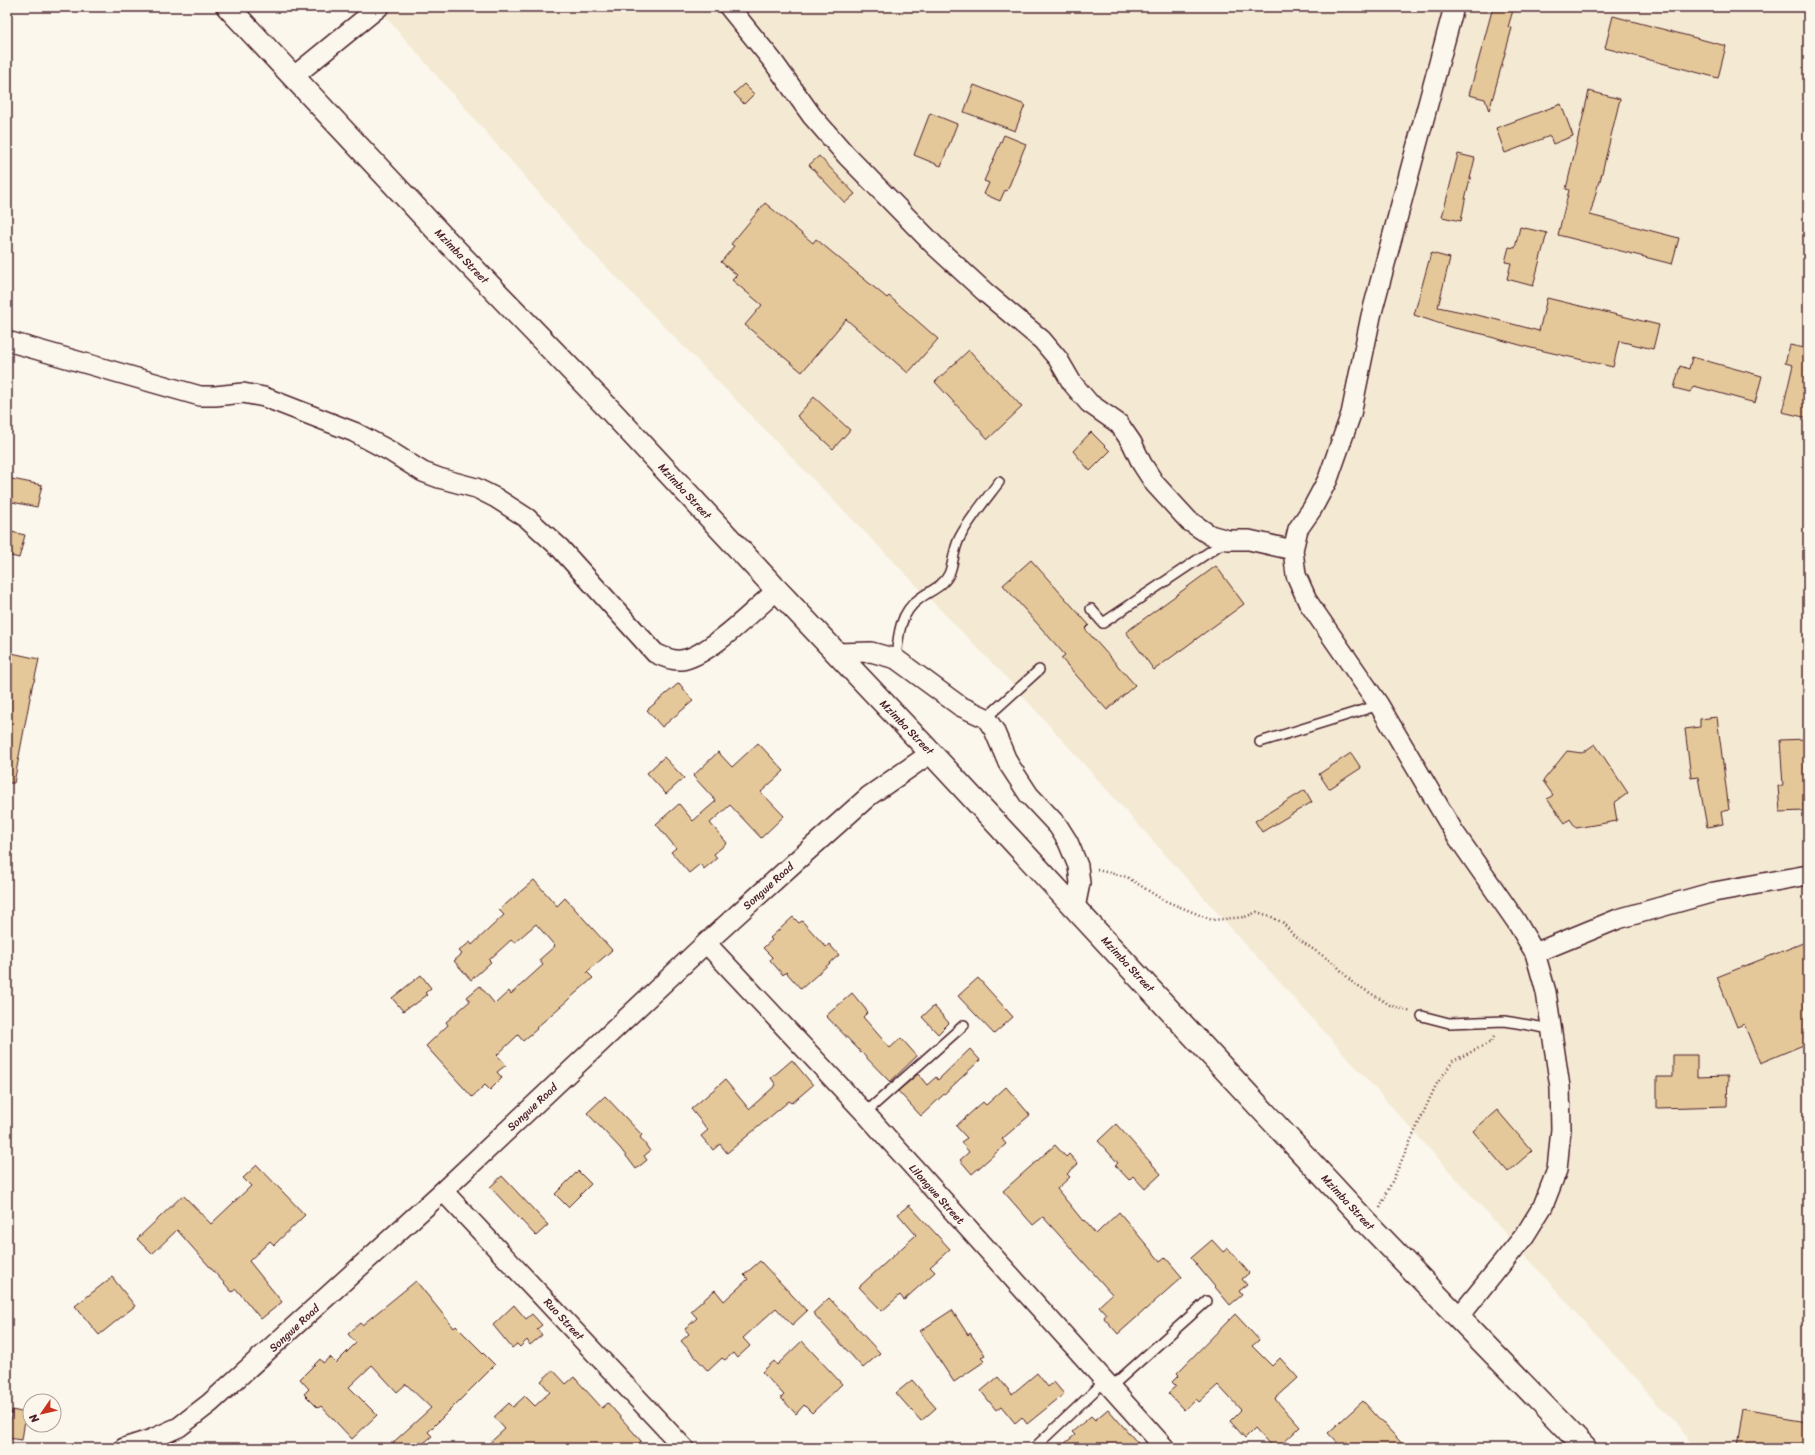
<svg xmlns="http://www.w3.org/2000/svg" width="1815" height="1455" font-family="Sriracha,sans-serif">
	<rect width="100%" height="100%" fill="#fbf7ec"/>
	<filter id="ink" filterUnits="userSpaceOnUse"><feTurbulence type="fractalNoise" baseFrequency=".025" numOctaves="2"/><feDisplacementMap in="SourceGraphic" scale="8" xChannelSelector="R" yChannelSelector="G"/><feConvolveMatrix kernelMatrix="1 2 1 2 8 2 1 2 1" color-interpolation-filters="sRGB"/></filter>
	<g filter="url(#ink)">
		<!-- built -->
		<path fill="#f4e9d3" d="M377,7H1808V1448H1698L1002,673L579,239Z"/>
		<!-- building -->
		<path fill="#e5c899" stroke="#4a1f2b" d="M1493,7H1514L1508,27L1512,28L1489,111L1485,99L1469,95Z
			M1613,16L1726,46L1718,78L1605,48Z
			M744,84L754,94L744,104L734,93Z
			M974,85L1025,105L1015,131L964,112Z
			M1589,91L1620,99L1600,181H1599L1590,215L1679,238L1672,264L1558,235L1569,190L1566,189Z
			M1561,104L1573,136L1553,144L1550,136L1505,153L1496,128Z
			M930,113L957,124L941,166L914,155Z
			M1004,135L1026,144L1007,191L1005,190L1000,201L984,194L989,183L984,181Z
			M1458,154L1475,158L1466,195L1461,221L1442,217Z
			M819,156L855,194L845,203L809,165Z
			M765,203L813,243L816,239L887,298L889,296L938,339L908,373L846,319L802,372L745,325L762,305L732,280L737,275L721,262L734,246L731,244Z
			M1520,227L1547,233L1533,286L1507,279L1511,263L1505,262L1509,247L1515,248Z
			M1431,253L1450,258L1438,307L1486,317L1539,331L1547,298L1659,325L1653,349L1619,341L1613,367L1531,348L1487,336V335L1450,327L1414,315Z
			M1790,345L1808,349V418L1782,412L1793,365L1785,363Z
			M969,350L1022,407L988,439L935,382Z
			M1692,357L1762,376L1755,403L1694,386L1690,392L1674,388L1680,366L1689,369Z
			M814,397L850,430L833,449L797,416Z
			M1091,432L1110,451L1090,471L1073,451Z
			M7,478L42,485L37,507L7,501Z
			M7,531L25,535L19,558L7,555Z
			M1031,560L1089,625L1085,629L1135,685L1107,710L1061,658L1065,655L1003,585Z
			M1216,566L1244,604L1154,670L1126,632Z
			M7,652L39,659L34,682H33L14,783H7Z
			M679,683L693,701L662,727L647,710Z
			M1717,717L1729,810L1721,812L1723,824L1707,827L1698,777L1691,778L1685,729L1700,727V719Z
			M1808,739V804H1803L1804,811L1780,812L1778,786H1783L1780,740Z
			M758,743L784,771L761,792L784,816L761,838L730,805L710,823L727,843L714,854L717,858L704,869L700,864L689,873L671,852L676,848L656,824L679,804L693,821L716,801L693,776L718,752L732,767Z
			M1595,744L1628,793L1614,803L1617,821L1576,828L1570,819L1565,823L1547,799L1553,795L1543,781L1567,751L1582,753Z
			M1351,753L1361,768L1329,789L1319,774Z
			M664,757L684,778L666,794L647,773Z
			M1305,790L1312,802L1262,832L1255,821Z
			M534,880L557,906L565,898L612,950L587,972L593,978L536,1028L537,1029L523,1041L518,1035L497,1055L506,1065L497,1072L502,1078L490,1090L485,1085L472,1097L426,1046L448,1025L446,1022L470,1001L467,997L480,986L495,1004L509,991L511,994L543,965L539,960L555,946L536,924L514,943L511,940L489,960L491,962L471,980L454,961L462,954L459,951L470,942L472,945L504,915L499,910Z
			M793,917L799,923L802,921L826,947L829,944L839,955L801,989L786,972L783,975L770,960L772,957L763,948L772,940L770,938Z
			M1808,941V1043L1760,1063L1744,1024L1737,1027L1717,977Z
			M421,975L431,988L425,993L427,995L414,1005L413,1004L403,1011L392,998Z
			M978,978L1013,1017L994,1034L958,996Z
			M852,993L868,1012L863,1017L890,1048L901,1038L917,1056L890,1082L826,1016Z
			M934,1006L949,1023L938,1034L922,1017Z
			M970,1049L980,1060L921,1116L898,1091L918,1074L927,1085L936,1077L938,1080Z
			M1673,1055H1697V1077L1728,1076L1727,1106L1657,1108V1077H1673Z
			M792,1060L813,1085L792,1103L789,1101L727,1153L720,1144L713,1150L701,1136L708,1130L691,1109L725,1080L749,1109L776,1085L771,1078Z
			M1006,1087L1030,1115L1002,1139L1006,1144L972,1174L960,1160L969,1152L961,1142L967,1138L956,1126L983,1102L986,1105Z
			M605,1096L642,1135L640,1137L650,1151L644,1156L647,1160L636,1169L620,1148L587,1113Z
			M1497,1110L1532,1151L1508,1172L1473,1131Z
			M1116,1124L1161,1174L1145,1189L1133,1176L1129,1180L1115,1165L1118,1163L1098,1141Z
			M1055,1145L1066,1157L1069,1154L1078,1164L1067,1174L1070,1177L1057,1189L1083,1221L1084,1220L1096,1234L1119,1212L1160,1261L1165,1257L1182,1277L1118,1334L1104,1318L1106,1314L1099,1306L1112,1294L1043,1217L1033,1225L1003,1191Z
			M257,1165L305,1215L274,1245L270,1241L249,1261L282,1302L261,1319L236,1289L232,1292L177,1230L152,1254L137,1239L183,1195L211,1224L251,1186L243,1178Z
			M578,1171L591,1184L568,1207L555,1194Z
			M502,1176L548,1225L536,1236L490,1187Z
			M909,1205L950,1249L930,1267L935,1272L904,1300L900,1295L882,1311L859,1287L916,1235L898,1214Z
			M1212,1240L1223,1252L1228,1248L1249,1273L1242,1279L1247,1285L1239,1291L1242,1295L1230,1305L1191,1258Z
			M760,1261L807,1311L792,1325L776,1308L743,1338L750,1346L737,1358L733,1353L725,1360L722,1358L708,1371L681,1341L689,1334L685,1329L697,1318L691,1311L715,1290L724,1301L748,1279L744,1275Z
			M112,1277L135,1306L99,1335L75,1306Z
			M416,1281L454,1328L456,1326L495,1365L428,1432L432,1436L418,1448H387L431,1408L406,1384L397,1392L372,1365L349,1387L377,1415L352,1439L321,1406L318,1408L304,1394L309,1389L300,1379L320,1359L323,1363L330,1357L336,1363L356,1343L348,1334L360,1323L362,1325Z
			M829,1298L880,1353L863,1368L813,1313Z
			M514,1305L526,1319L532,1314L542,1325L537,1329L542,1335L530,1345L527,1340L520,1347L517,1344L512,1348L493,1325Z
			M952,1310L968,1335L970,1333L985,1355L981,1357L985,1361L954,1382L920,1331Z
			M1235,1314L1259,1340L1252,1346L1272,1366L1280,1358L1298,1378L1275,1399L1300,1427L1278,1448H1273L1255,1428L1245,1438L1230,1421L1241,1410L1218,1385L1199,1402L1196,1399L1184,1410L1168,1393L1176,1386L1172,1382L1179,1375L1177,1373Z
			M802,1341L842,1384L812,1413L804,1405L796,1414L781,1398L784,1395L762,1372L774,1361L777,1365Z
			M553,1370L566,1384L574,1377L602,1408L608,1403L641,1441L633,1448H484L505,1429L494,1417L509,1403L513,1407L525,1396L535,1406L550,1392L541,1381Z
			M1037,1373L1048,1387L1054,1382L1064,1394L1027,1424L1022,1417L1015,1423L1001,1406L996,1410L981,1391L998,1377L1012,1394Z
			M912,1380L936,1408L921,1421L896,1393Z
			M1363,1401L1406,1448H1342L1328,1433Z
			M1108,1409L1142,1448H1059L1075,1435L1072,1432L1091,1416L1095,1420Z
			M12,1410L26,1413L22,1440L7,1438Z
			M1741,1410L1808,1421V1448H1735Z"/>
		<g fill="none" stroke-linecap="round" stroke-linejoin="round">
			<defs>
				<path id="lane" d="M1091,609L1103,623L1227,540
					M896,659C898,638 899,613 919,599C929,591 943,587 949,574C954,563 953,551 959,539C967,522 987,498 999,482
					M986,718L1039,670
					M1260,742L1379,705
					M1422,1016L1449,1023L1505,1021L1551,1029
					M865,1113L964,1025
					M1111,1387L1207,1301
					M1034,1448L1105,1381"/>
				<path id="street" d="M729,7L772,60L812,116L847,156L936,247L986,293L1042,340L1058,359L1072,383L1089,403L1119,424L1132,443L1142,464L1155,484L1189,521L1210,535L1228,540H1249L1293,550
					M1454,7L1371,316L1351,414L1328,479L1312,509L1298,529L1293,550L1296,575L1308,602L1379,705L1454,832L1516,921L1535,953L1546,992L1560,1087L1561,1129L1557,1170L1543,1206L1525,1235L1459,1317
					M293,77L379,7
					M7,341L200,396H215L243,393L264,397L354,432L388,450L423,472L439,478L476,488L496,498L527,518L560,548L655,653C663,657 672,661 681,660C708,657 755,609 777,590
					M836,653L871,652L896,659L960,706L986,718L994,730L1008,763L1029,795L1058,826L1068,842L1078,866L1080,883L1075,908
					M706,943L865,1113L1165,1448
					M1535,953L1618,919L1714,892L1808,875
					M443,1191L684,1448
					M124,1448L152,1439L179,1427L210,1403L443,1191L706,943L794,863L869,796L931,753"/>
				<path id="secondary" d="M228,7L444,238L611,411L777,590L931,753L1367,1223L1585,1448"/>
			</defs>
			<!-- lane casing -->
			<use href="#lane" stroke="#4a1f2b" stroke-width="12"/>
			<!-- street casing -->
			<use href="#street" stroke="#4a1f2b" stroke-width="22"/>
			<!-- secondary casing -->
			<use href="#secondary" stroke="#4a1f2b" stroke-width="25"/>
			<!-- path -->
			<path stroke="#4a1f2b" stroke-width="2.5" stroke-dasharray="1 3" stroke-linecap="butt" d="M1097,870L1127,877L1163,900L1212,920L1245,917L1257,912L1270,916L1283,923L1295,937L1335,964L1352,982L1390,1005L1411,1012
				M1380,1208L1436,1085L1453,1061L1491,1042L1495,1035"/>
			<!-- lane -->
			<use href="#lane" stroke="#fbf7ec" stroke-width="9"/>
			<!-- street -->
			<use href="#street" stroke="#fbf7ec" stroke-width="19"/>
			<!-- secondary -->
			<use href="#secondary" stroke="#fbf7ec" stroke-width="22"/>
		</g>
	</g>
	<g text-anchor="middle" stroke-width="3.5" stroke-linejoin="round" paint-order="stroke">
		<!-- street labels -->
		<g font-size="11" fill="#4a1f2b" stroke="#fbf7ec">
			<text transform="translate(462 256) rotate(46)" y="4">Mzimba Street</text>
			<text transform="translate(685 491) rotate(47)" y="4">Mzimba Street</text>
			<text transform="translate(907 727) rotate(46)" y="4">Mzimba Street</text>
			<text transform="translate(768 886) rotate(-42)" y="4">Songwe Road</text>
			<text transform="translate(1128 964) rotate(47)" y="4">Mzimba Street</text>
			<text transform="translate(532 1107) rotate(-43)" y="4">Songwe Road</text>
			<text transform="translate(937 1194) rotate(48)" y="4">Lilongwe Street</text>
			<text transform="translate(1348 1202) rotate(47)" y="4">Mzimba Street</text>
			<text transform="translate(564 1319) rotate(47)" y="4">Ruo Street</text>
			<text transform="translate(294 1328) rotate(-43)" y="4">Songwe Road</text>
		</g>
	</g>
	<!-- margin -->
	<rect width="1815" height="1455" fill="none" stroke="#fbf7ec" stroke-width="24"/>
	<rect x="12" y="12" width="1791" height="1431" fill="none" stroke="#4a1f2b" stroke-width="1.5" filter="url(#ink)"/>
	<!-- north arrow -->
	<g transform="translate(42 1413) rotate(236)"><circle r="19" fill="#fbf7ec" stroke="#b4a19f"/>
	<path d="M0-3L7 15L0 10L-7 15Z" fill="#c8321e"/>
	<text y="-6" font-size="11" font-weight="bold" text-anchor="middle" fill="#4a1f2b">N</text>
	</g>
</svg>
